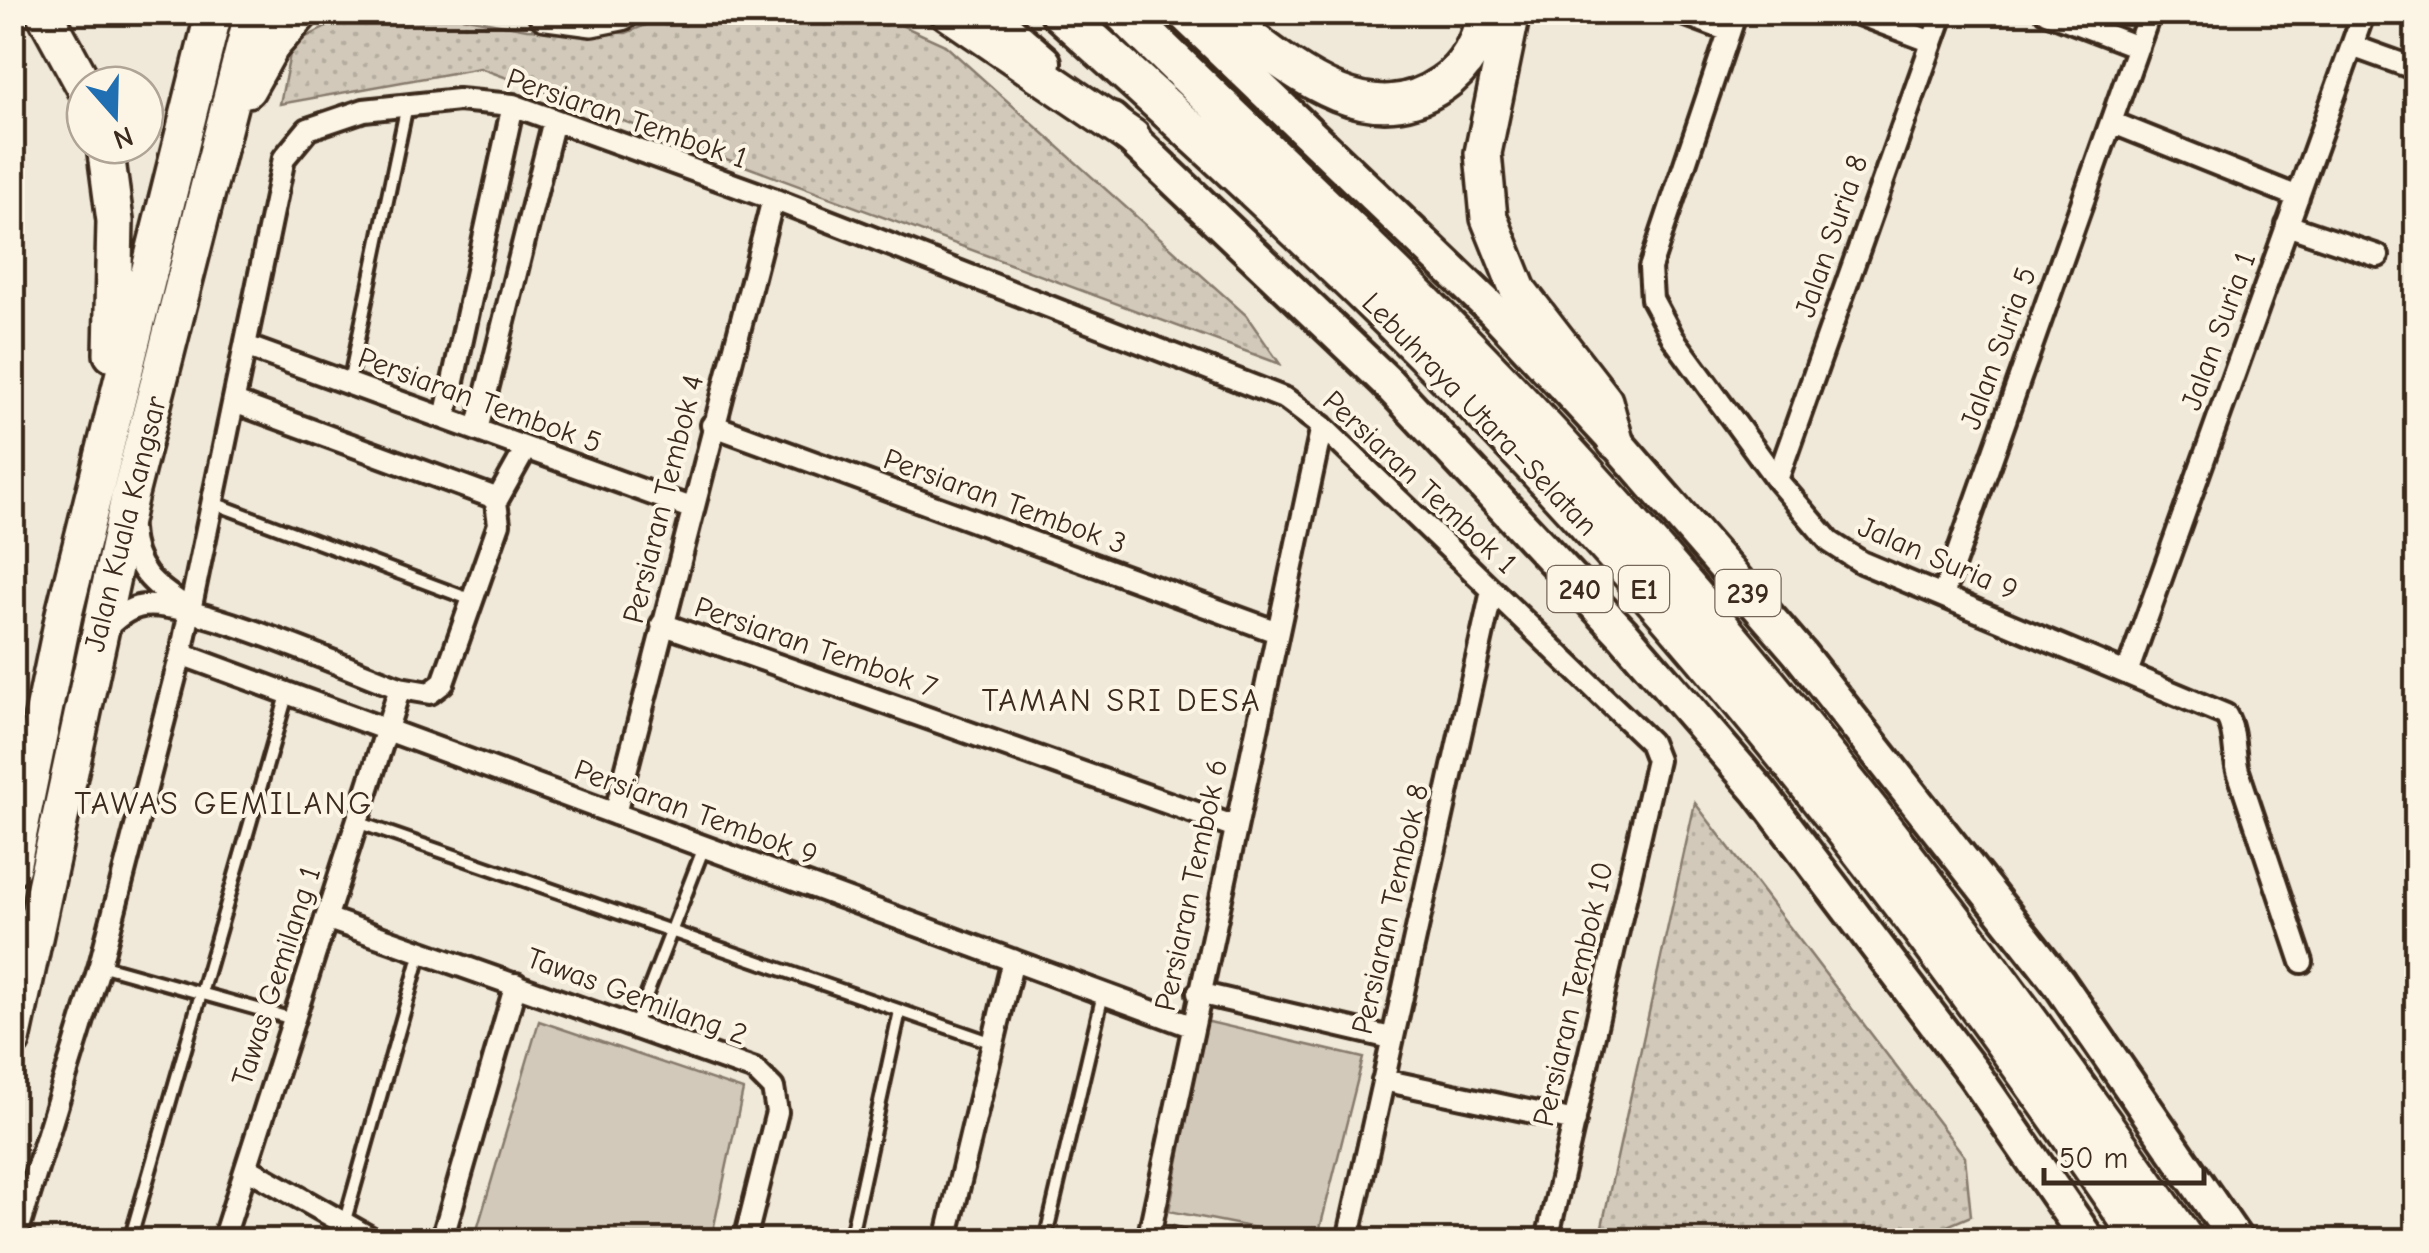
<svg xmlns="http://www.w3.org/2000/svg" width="2429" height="1253" font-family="'Comic Neue',sans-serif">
	<defs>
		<pattern id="grass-dots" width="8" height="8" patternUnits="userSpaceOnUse" patternTransform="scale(2.5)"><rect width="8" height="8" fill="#d2c9ba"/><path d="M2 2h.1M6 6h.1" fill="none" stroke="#b5ad9f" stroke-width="1.8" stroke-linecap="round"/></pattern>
	</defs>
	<rect width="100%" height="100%" fill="#f0e9d9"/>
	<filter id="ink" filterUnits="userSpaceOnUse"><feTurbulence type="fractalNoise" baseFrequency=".01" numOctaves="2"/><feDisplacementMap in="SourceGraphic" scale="20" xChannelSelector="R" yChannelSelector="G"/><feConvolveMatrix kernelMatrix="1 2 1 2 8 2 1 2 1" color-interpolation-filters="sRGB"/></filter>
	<g filter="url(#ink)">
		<!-- grass -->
		<path fill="url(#grass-dots)" stroke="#867a6c" stroke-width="2.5" d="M355,13H439L527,29L626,33L675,13H875L945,45L1246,315L1280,364L480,68L280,104L292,44Z
			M1695,803L1965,1157L1971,1216L1914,1240H1599Z"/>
		<!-- park -->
		<path fill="#d2c9ba" stroke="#867a6c" stroke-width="2.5" d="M539,1021L743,1090L711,1240H474Z
			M1205,1021L1363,1058L1317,1240L1169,1211Z"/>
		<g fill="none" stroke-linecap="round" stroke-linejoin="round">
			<defs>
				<path id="service" d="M349,383L407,105
					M216,504L472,600
					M357,822L993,1043
					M100,965L293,1019
					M635,1025L704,847
					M344,1224L421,952
					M130,1240L287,695
					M850,1240L900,1011
					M1045,1240L1103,994"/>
				<path id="minor" d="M1678,12L1729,31
					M1736,12L1650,268L1652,299L1673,338L1777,480L1830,542L1861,562L2226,715C2236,732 2233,752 2238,771L2302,962
					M1853,12L1932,42
					M2046,12L2138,47
					M2352,46L2416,69
					M2111,122L2298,197
					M2287,225L2378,256
					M248,347L691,508
					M237,403L490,496L496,502L499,524L443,683L430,693L400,688
					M445,418L513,105
					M712,425L1277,632
					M477,430L554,120
					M1777,480L1943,12
					M496,502L525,450
					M131,529C133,569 153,585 185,606
					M1943,595L2150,12
					M662,624L1233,826
					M101,633C111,623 123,611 138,607C181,594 350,670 400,688L223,1240
					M181,654L1191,1026
					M2128,670L2364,12
					M615,814L773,199
					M326,918L755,1070L773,1088L777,1112L745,1240
					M1198,993L1391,1038
					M1383,1080L1575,1121
					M247,1168L374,1240
					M1150,1234L1177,1240
					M15,1240L100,965L181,654L284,158L308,129L364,110L458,100L513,105L773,199L1286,399L1322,426L1650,742L1657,760L1547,1240
					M442,1240L516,984
					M946,1240L1013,960
					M1148,1240L1322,426
					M1348,1240L1492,591"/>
				<path id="primary" d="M987,12L1044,62
					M1182,12L1496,313L1615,441L1799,653L2059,983L2236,1240
					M1112,120L1386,381L1623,634L1759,791L1973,1073L2088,1240"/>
				<path id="trunk" d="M44,12L85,87
					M546,12L591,18L621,12
					M948,12L1132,137
					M1216,12C1279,58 1362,140 1442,84C1466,68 1481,41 1484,12
					M1512,12L1483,153L1489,218L1518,290L1604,401L1615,441
					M247,89L271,46L301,12
					M105,145L115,221L112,354
					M12,867L64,614L214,12
					M12,1040L129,498L253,12"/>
				<path id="motorway" d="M1060,12C1220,156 1378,300 1526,457C1754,699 1956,965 2143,1240
					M1123,12C1257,144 1397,271 1525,408C1768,667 1982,949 2184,1240"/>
			</defs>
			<!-- service casing -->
			<use href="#service" stroke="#3b2a1e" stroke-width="18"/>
			<!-- minor casing -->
			<use href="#minor" stroke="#3b2a1e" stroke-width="28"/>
			<!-- primary casing -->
			<use href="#primary" stroke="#3b2a1e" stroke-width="40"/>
			<!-- trunk casing -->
			<use href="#trunk" stroke="#3b2a1e" stroke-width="42"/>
			<!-- motorway casing -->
			<use href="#motorway" stroke="#3b2a1e" stroke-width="45"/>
			<!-- service -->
			<use href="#service" stroke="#fcf5e5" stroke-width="10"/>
			<!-- minor -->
			<use href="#minor" stroke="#fcf5e5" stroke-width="20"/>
			<!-- primary -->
			<use href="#primary" stroke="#fcf5e5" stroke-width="32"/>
			<!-- trunk -->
			<use href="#trunk" stroke="#fcf5e5" stroke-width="35"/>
			<!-- motorway -->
			<use href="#motorway" stroke="#fcf5e5" stroke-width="38"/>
		</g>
	</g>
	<g text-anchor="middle" stroke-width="8" stroke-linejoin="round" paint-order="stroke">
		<!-- shield labels -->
		<g fill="#fcf5e5" stroke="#75675a" stroke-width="2.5">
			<rect x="1547.5" y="566" width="65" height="46" rx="8"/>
			<rect x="1619" y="566" width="50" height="46" rx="8"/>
			<rect x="1715.5" y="570" width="65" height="46" rx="8"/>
		</g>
		<g font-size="28" font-weight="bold" fill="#3b2a1e">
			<text x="1580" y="599">240</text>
			<text x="1644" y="599">E1</text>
			<text x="1748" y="603">239</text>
		</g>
		<!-- street labels -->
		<g font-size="30" fill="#3b2a1e" stroke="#fcf5e5">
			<text transform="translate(627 118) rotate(19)" y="10">Persiaran Tembok 1</text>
			<text transform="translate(1831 236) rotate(-71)" y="10">Jalan Suria 8</text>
			<text transform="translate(2218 331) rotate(-70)" y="10">Jalan Suria 1</text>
			<text transform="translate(1998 348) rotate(-70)" y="10">Jalan Suria 5</text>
			<text transform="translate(480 400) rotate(20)" y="10">Persiaran Tembok 5</text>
			<text transform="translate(1480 414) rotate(46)" y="10">Lebuhraya Utara–Selatan</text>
			<text transform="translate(1420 482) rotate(43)" y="10">Persiaran Tembok 1</text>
			<text transform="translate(663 499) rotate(-76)" y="10">Persiaran Tembok 4</text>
			<text transform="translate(1005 501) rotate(20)" y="10">Persiaran Tembok 3</text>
			<text transform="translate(125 524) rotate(-76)" y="10">Jalan Kuala Kangsar</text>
			<text transform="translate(1938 558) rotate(23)" y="10">Jalan Suria 9</text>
			<text transform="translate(816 647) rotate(19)" y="10">Persiaran Tembok 7</text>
			<text transform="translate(696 812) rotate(20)" y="10">Persiaran Tembok 9</text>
			<text transform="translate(1191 885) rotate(-78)" y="10">Persiaran Tembok 6</text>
			<text transform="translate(1390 909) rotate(-77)" y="10">Persiaran Tembok 8</text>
			<text transform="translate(276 976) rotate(-72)" y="10">Tawas Gemilang 1</text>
			<text transform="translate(1573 994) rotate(-77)" y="10">Persiaran Tembok 10</text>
			<text transform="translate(637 996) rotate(20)" y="10">Tawas Gemilang 2</text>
		</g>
		<!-- neighbourhood labels -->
		<g font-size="32" letter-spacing="2.5" fill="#3b2a1e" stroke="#fcf5e5">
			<text x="1122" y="711">TAMAN SRI DESA</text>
			<text x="224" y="814">TAWAS GEMILANG</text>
		</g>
	</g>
	<!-- margin -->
	<rect width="2429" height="1253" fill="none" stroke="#fcf5e5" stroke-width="50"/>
	<rect x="25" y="25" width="2379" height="1203" fill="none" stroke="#3b2a1e" stroke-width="4" filter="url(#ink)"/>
	<!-- north arrow -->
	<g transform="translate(115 115) rotate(160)"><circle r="48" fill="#fcf5e5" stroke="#afa495" stroke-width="2.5"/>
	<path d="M0-8L18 38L0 25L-18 38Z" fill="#1f6fb2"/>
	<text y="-15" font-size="28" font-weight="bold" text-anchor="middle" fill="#3b2a1e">N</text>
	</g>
	<!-- scale -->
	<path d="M2044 1168v15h160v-15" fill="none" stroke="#3b2a1e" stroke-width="5"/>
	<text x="2059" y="1168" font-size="30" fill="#3b2a1e" stroke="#fcf5e5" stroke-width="8" paint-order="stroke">50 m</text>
</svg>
